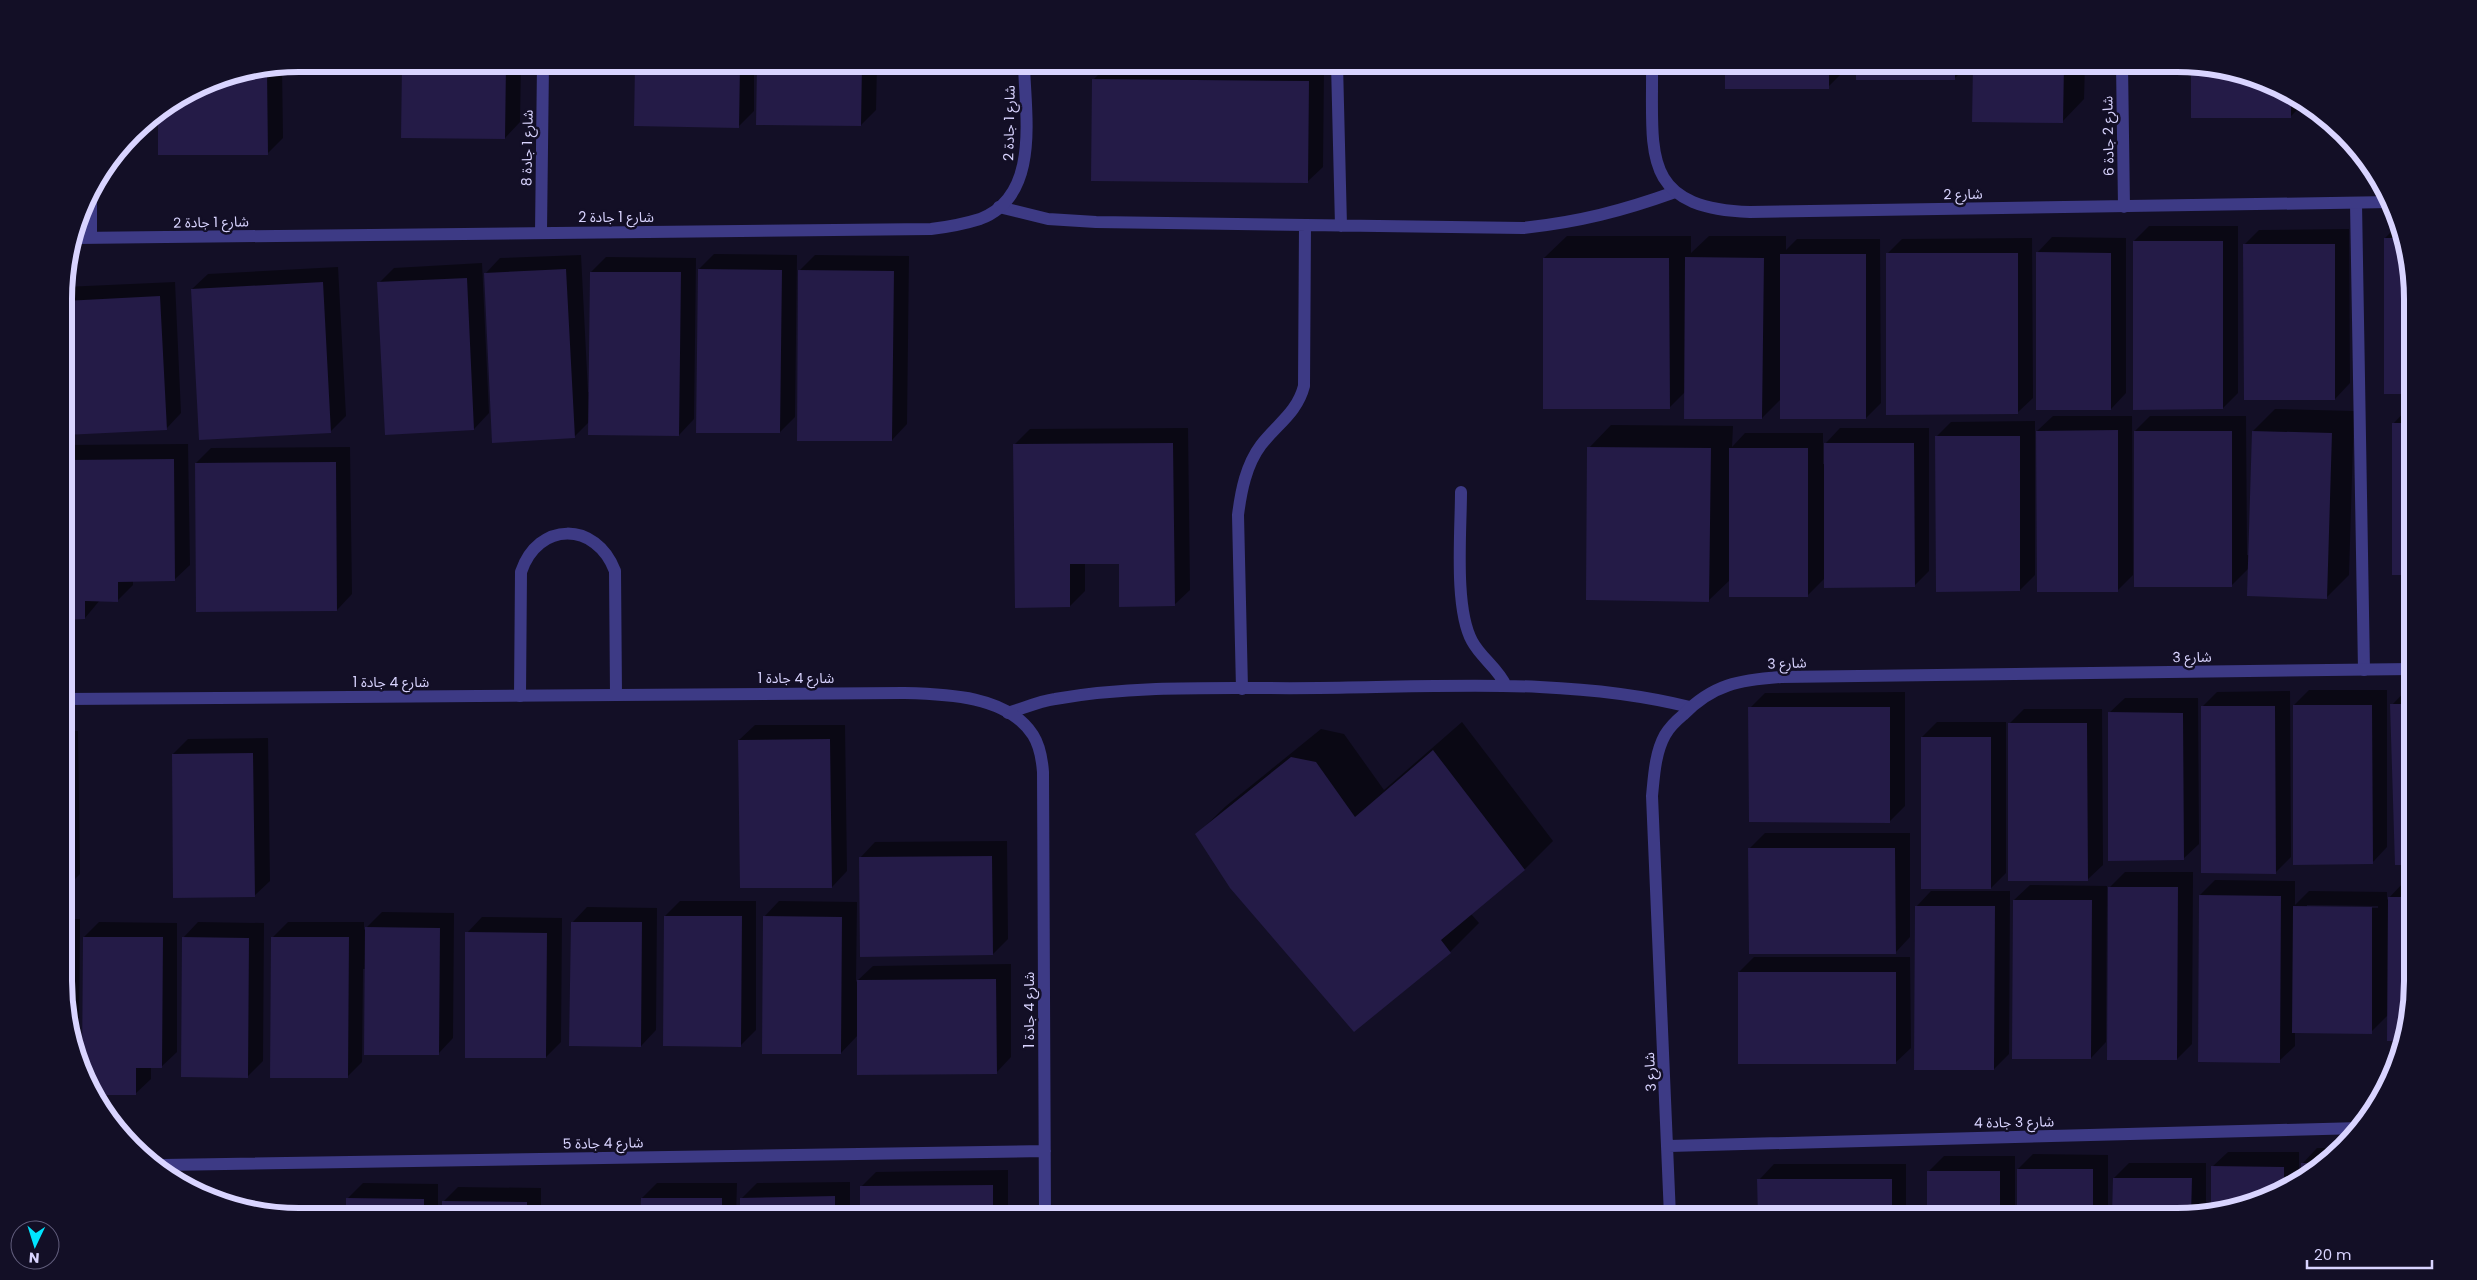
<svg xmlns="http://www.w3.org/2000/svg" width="2477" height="1280" font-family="Poppins,'Noto Sans Arabic',sans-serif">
	<rect width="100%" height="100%" fill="#130f26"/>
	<!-- shadow -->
	<path fill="#0007" fill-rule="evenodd" d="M403,64H521L520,122L505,138L402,137Z
		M636,64H754V111L739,126L635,125Z
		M758,64H877L876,110L861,125L757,124Z
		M1726,64H1843V72L1828,87L1726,88Z
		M1857,64H1969L1955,78H1857Z
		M1974,64H2085L2084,99L2062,122L1973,120Z
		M1108,65L1324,67L1323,167L1307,182L1093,80Z
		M282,67L283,138L267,154H159V113L210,82Z
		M2192,67L2282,88L2302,105L2291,116H2192Z
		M2399,224L2411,269L2412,392L2385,238Z
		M2149,226H2238V393L2223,408L2134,241Z
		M2349,229L2350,383L2335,399L2244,245L2259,230Z
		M1567,236H1691V253L1709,236H1786V250L1797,239H1880L1881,403L1866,418L1781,399L1762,418L1685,392L1669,408L1544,258Z
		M2052,237L2126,238V393L2111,409L2037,253Z
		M2032,238L2033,398L2017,413L1887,254L1902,239Z
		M714,254L797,255L795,417L780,432L699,269Z
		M581,255L588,392H590L591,272L606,257L696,258L694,419L679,435L590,421L574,437L485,274L500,258Z
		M815,255L909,256L907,424L892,440L800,270Z
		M482,263L489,413L474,429L379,283L394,268Z
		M338,267L346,416L330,432L192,289L208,274Z
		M175,282L181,413L166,429L65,433L64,287Z
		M2408,408H2412V574H2393V424Z
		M2275,409L2354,411L2349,575L2326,598L2249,568L2232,585L2135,431L2150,416H2246L2247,555H2249L2253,431Z
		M2053,416H2132L2133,575L2117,591L2037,431Z
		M2035,421V575L2020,590L1936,437L1951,422Z
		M1611,425L1733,426L1732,447L1745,433H1823V464H1825V444L1840,428H1929V571L1914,586L1825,578L1808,595L1731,579L1708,601L1589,448Z
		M1188,428L1190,590L1174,605L1120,562L1085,563V591L1070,606L1015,444L1030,429Z
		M188,444L190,565L174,580H133V585L118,600H100L85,618H65V445Z
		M350,447L352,594L337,610L196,463L211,448Z
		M2412,684L2413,864L2392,705Z
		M2309,690H2387V847L2372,863L2294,705Z
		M2290,691L2291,857L2275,873L2202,707L2217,692Z
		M1905,692V806L1890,821L1750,708L1765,693Z
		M2125,698H2198L2199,844L2183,859L2109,713Z
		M2024,709H2102L2103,865L2087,880L2009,724Z
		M1462,722L1553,841L1524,870L1471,914L1479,923L1450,952L1354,1030L1197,834L1226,806L1321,729L1344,734L1384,790Z
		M1937,722H2006V873L1991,888L1922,737Z
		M755,725H845L847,871L832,887L739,740Z
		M65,731H78L80,874L66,888Z
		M268,738L270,881L254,896L173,754L188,739Z
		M1765,833H1910V937L1895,953L1750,848Z
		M1007,841L1008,939L993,954L860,858L875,842Z
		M2125,872H2193L2192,1044L2177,1059L2109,888Z
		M2215,880L2295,881V905L2309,891L2387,892V900L2404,882H2413V981L2399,1040H2388V1015L2371,1032H2295V1046L2279,1061L2200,895ZM2307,905L2378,906V908H2307Z
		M2030,885L2107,886L2106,1042L2091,1058L2014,900Z
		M1931,891H2010L2009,1054L1994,1069L1916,907Z
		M680,901H756V1030L740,1046L665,916Z
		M779,901L857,902L856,982L873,966L1011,964V1057L996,1073L858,1035L841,1053L764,917Z
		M587,907L657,908L656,1030L641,1046L572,923Z
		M382,912L454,913L453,1038L438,1054L366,969H363L362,1062L347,1077L273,937L288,922H364V930Z
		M482,917L562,918L561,1042L546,1057L467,933Z
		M66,919H80L79,1043L75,1047L66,1012Z
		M99,922L177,923V1052L161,1067H151V1079L135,1094H95L83,1072L84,937Z
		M198,922L264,923L263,1061L248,1076L183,938Z
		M1754,957H1910L1911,1048L1895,1063L1739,972Z
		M2317,1148H2341L2302,1180V1164Z
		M2228,1152H2299V1181L2253,1204L2212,1212V1167Z
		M2033,1154L2108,1155V1216H2018V1169Z
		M1944,1156H2015V1216H1928L1929,1171Z
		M2129,1163H2206V1213L2193,1216H2114V1178Z
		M1774,1164H1906V1216H1759V1180Z
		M1008,1170V1216H861V1187L876,1172Z
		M850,1182V1216H742L741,1199L757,1183Z
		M363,1183L438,1184V1216H347V1199Z
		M657,1183H737L736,1216H642V1198Z
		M458,1187L541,1188V1216H443V1202Z
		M266,1208L337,1209V1216H300Z"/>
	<!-- building -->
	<path fill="#241b47" d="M402,64H506L505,139L401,138Z
		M635,64H740L739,128L634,126Z
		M757,64H862L861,126L756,125Z
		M1725,64H1829V89H1725Z
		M1856,64H1955V80H1856Z
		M1973,64H2064L2063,123L1972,122Z
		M2191,67L2282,88L2291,96V118H2191Z
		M267,70L268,155H158V114L210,82Z
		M1092,79L1309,81L1308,183L1091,181Z
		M2384,238H2403L2411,269L2412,394H2384Z
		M2133,241H2223V409L2133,410Z
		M2243,244H2335V400H2244Z
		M2036,252L2111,253V410H2036Z
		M1886,253H2018V414L1886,415Z
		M1780,254H1866V419H1780Z
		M1685,257L1764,258L1762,419H1684Z
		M1543,258H1669L1670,409H1543Z
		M566,269L575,438L492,443L484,273Z
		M698,269L782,270L780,433H696Z
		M798,270L894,271L892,441H797Z
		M590,272H681L679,436L588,435Z
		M467,278L474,430L385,435L377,282Z
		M323,282L331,433L199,440L191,289Z
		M160,296L167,430L65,435L64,301Z
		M2392,423H2412V575H2392Z
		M2118,430V592H2037L2036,431Z
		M2134,431H2232V587H2134Z
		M2252,431L2332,433L2327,599L2247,596Z
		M1935,436H2020V591L1936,592Z
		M1173,443L1175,606L1119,607V564H1070V607L1015,608L1013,444Z
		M1824,443H1914L1915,587L1824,588Z
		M1587,447L1711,448L1709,602L1586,600Z
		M1729,448H1808V597H1729Z
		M174,459L175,581L118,582V602L85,601V619L65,620V460Z
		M336,462L337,611L196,612L195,463Z
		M2390,704H2412L2413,865H2395Z
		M2293,705H2372L2373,864L2293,865Z
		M2201,706H2275L2276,874L2201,873Z
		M1748,707H1890V823L1749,822Z
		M2108,712L2183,713L2184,860L2108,861Z
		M2008,723H2087L2088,881H2008Z
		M1921,737H1991V889H1921Z
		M830,739L832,888H740L738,740Z
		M1433,750L1525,870L1441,940L1451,953L1354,1032L1230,888L1195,834L1291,757L1316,762L1355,817Z
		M253,753L255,897L173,898L172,754Z
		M1748,848H1895L1896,954H1749Z
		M992,856L993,955L860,957L859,857Z
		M2108,887H2178L2177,1060H2107Z
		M2199,895L2281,896L2280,1063L2198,1062Z
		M2388,897H2413V981L2399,1041H2387Z
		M2013,900H2092L2091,1059H2012Z
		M1915,906H1995L1994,1070H1914Z
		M2293,906L2372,907V1034L2292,1033Z
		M664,916H742L741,1047L663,1046Z
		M763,916L842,917L841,1054H762Z
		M571,922H642L641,1047L569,1046Z
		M365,927L440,928L439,1055H364Z
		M465,932L547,933L546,1058H465Z
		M83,937H163L162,1068H136V1095H96L82,1070Z
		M182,937L249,938L248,1078L181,1077Z
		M271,937H349L348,1078H270Z
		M1738,972H1896V1064H1738Z
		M996,979L997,1074L857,1075V980Z
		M2301,1163H2324L2301,1180Z
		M2211,1166L2284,1167V1189L2253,1204L2211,1212Z
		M2017,1169H2093V1216H2017Z
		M1927,1171H2000V1216H1927Z
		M2113,1178H2192L2191,1216H2112Z
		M1757,1179H1892V1216H1758Z
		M993,1185V1216H860V1186Z
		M835,1196V1216H740V1198Z
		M346,1198L424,1199V1216H346Z
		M641,1198H722V1216H640Z
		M442,1201L527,1202V1216H442Z"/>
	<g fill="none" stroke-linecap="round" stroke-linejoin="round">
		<!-- lane -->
		<path stroke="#3d3a85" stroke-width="12" d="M1337,64L1341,226
			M2356,203L2364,670
			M999,207L1048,219L1096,222L1523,228C1579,222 1622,211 1675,192
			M1461,492C1461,531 1454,608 1472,641C1481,658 1498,668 1506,686
			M1242,689L1238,515C1241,491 1246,465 1261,445C1277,424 1297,413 1304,386L1305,225
			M520,696L521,572C538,521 596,521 615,571L616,695
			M1008,713C1024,708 1040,701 1055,699C1141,684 1232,689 1319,688C1443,687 1569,677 1690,707"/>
		<!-- street -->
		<path stroke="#3d3a85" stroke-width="12" d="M1652,64C1653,153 1639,208 1750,212L2391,202
			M2122,64L2124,207
			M91,192V238
			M541,232L543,64
			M76,238L931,229C948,227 964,224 980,219C1041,196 1025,114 1024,64
			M65,699L903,693C945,694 1007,695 1033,735C1040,746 1042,759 1043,772L1045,1216
			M1669,1146L2360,1128
			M163,1165L1045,1151
			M1670,1216L1652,796C1654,776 1655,753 1665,735C1669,728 1677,720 1683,715C1713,684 1740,680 1781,677L2412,669"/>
	</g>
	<g text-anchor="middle" stroke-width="5" stroke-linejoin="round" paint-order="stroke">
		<!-- street labels -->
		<g font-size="14" fill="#d9d4ff" stroke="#130f26">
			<text transform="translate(1009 123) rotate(-89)" y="5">شارع 1 جادة 2</text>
			<text transform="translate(2108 136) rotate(-91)" y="5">شارع 2 جادة 6</text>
			<text transform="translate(527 148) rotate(-89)" y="5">شارع 1 جادة 8</text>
			<text transform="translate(1963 194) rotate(-1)" y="5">شارع 2</text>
			<text x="616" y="222">شارع 1 جادة 2</text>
			<text transform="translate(211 222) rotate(-1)" y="5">شارع 1 جادة 2</text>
			<text transform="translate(2192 657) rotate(-1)" y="5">شارع 3</text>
			<text transform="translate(1787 663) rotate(-2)" y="5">شارع 3</text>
			<text x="796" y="683">شارع 4 جادة 1</text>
			<text x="391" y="687">شارع 4 جادة 1</text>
			<text transform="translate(1029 1010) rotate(-90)" y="5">شارع 4 جادة 1</text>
			<text transform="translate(1650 1072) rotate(-93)" y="5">شارع 3</text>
			<text transform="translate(2014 1122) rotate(-1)" y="5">شارع 3 جادة 4</text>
			<text transform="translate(603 1143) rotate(-1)" y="5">شارع 4 جادة 5</text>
		</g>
	</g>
	<!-- crop -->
	<path d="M0 0H2477V1280H0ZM299 72H2177A227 227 0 0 1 2404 299V981A227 227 0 0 1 2177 1208H299A227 227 0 0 1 72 981V299A227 227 0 0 1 299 72Z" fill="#130f26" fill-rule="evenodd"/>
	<path fill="none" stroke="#d9d4ff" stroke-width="6" d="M299 72H2177A227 227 0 0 1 2404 299V981A227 227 0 0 1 2177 1208H299A227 227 0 0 1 72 981V299A227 227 0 0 1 299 72Z"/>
	<!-- north arrow -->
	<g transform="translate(35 1245) rotate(184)"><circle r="24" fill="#130f26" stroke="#625e7d"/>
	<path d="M0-4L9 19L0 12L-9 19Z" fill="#00e5ff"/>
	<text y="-8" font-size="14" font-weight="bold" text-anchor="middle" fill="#d9d4ff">N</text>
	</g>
	<!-- scale -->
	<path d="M2307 1260v8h125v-8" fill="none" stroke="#d9d4ff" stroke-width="2.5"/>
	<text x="2314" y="1260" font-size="15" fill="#d9d4ff" stroke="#130f26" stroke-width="4" paint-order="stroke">20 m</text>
</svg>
